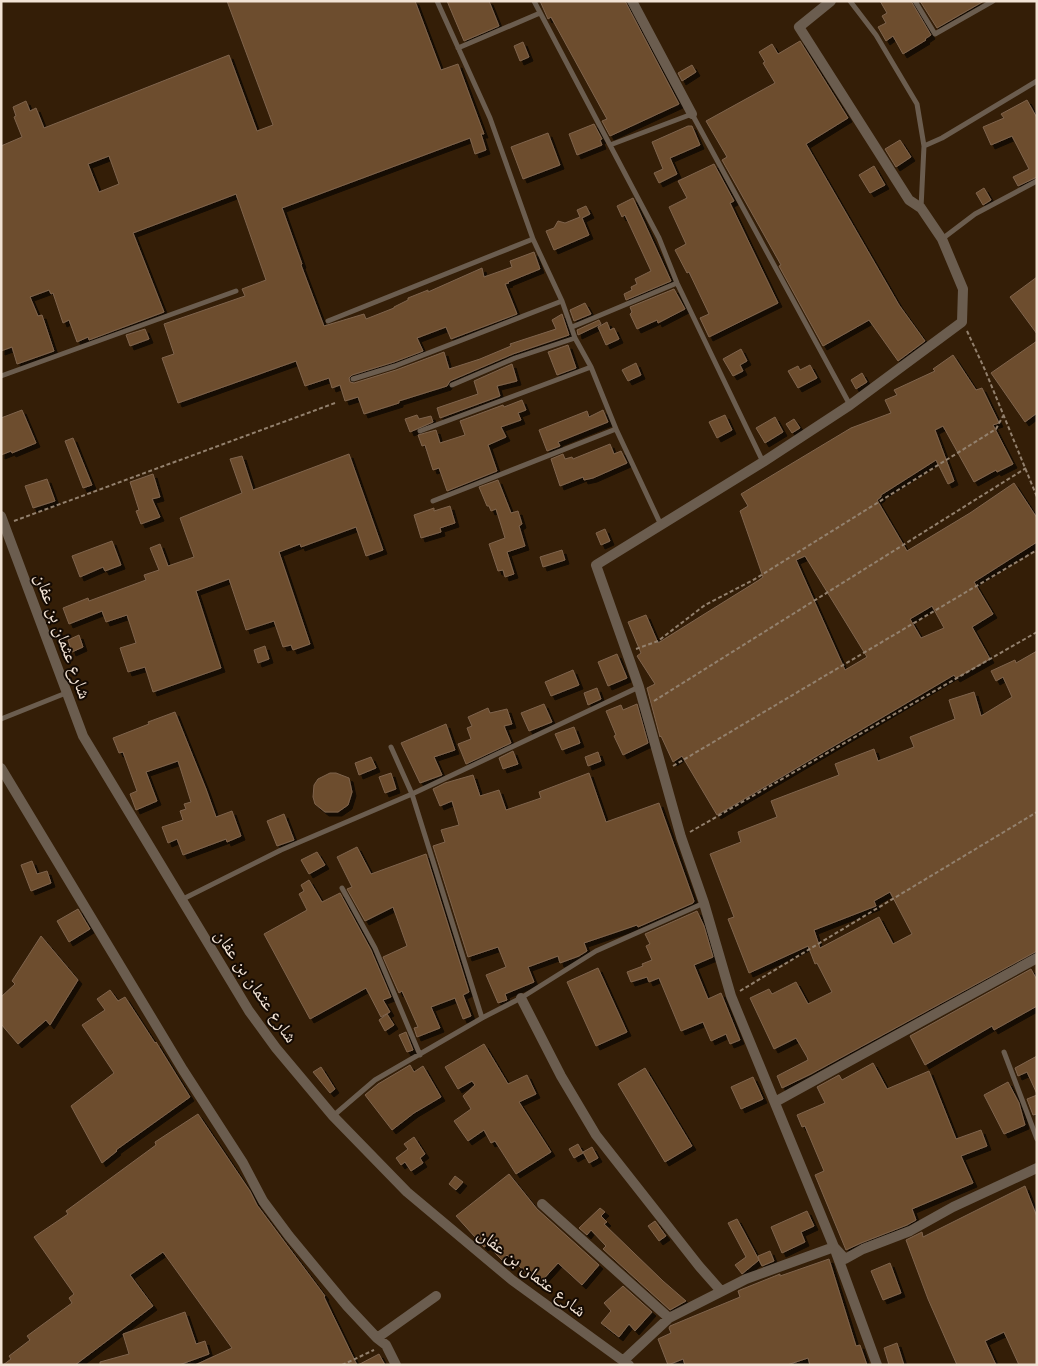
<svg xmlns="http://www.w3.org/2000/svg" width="1038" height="1366" font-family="Figtree,'Noto Naskh Arabic',sans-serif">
	<defs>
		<filter id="shadow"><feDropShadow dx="4" dy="4" stdDeviation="0" flood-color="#0009"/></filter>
	</defs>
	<rect width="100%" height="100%" fill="#341e07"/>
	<!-- building -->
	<path fill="#6d4d2e" stroke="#7f644d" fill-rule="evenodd" filter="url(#shadow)" d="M227,1H415L441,70L458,64L484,134H481L486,150L475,154L470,138L282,208L302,264L301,265L324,326L364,314L366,319L394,308V307L408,300V298L428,290V292L482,268L484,277L512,267L510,261L534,252L540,269L508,282L509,283L505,284L517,314L451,339L446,327L417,338L423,351L394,362L352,375L349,378L350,382L354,383L396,370L444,352L449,369L480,359L511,346L510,344L556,329L552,320L562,314L569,335L513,354L450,381L447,386L399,401V403L364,414L358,397L345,401L340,385L332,388L329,378L305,386L296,361L178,403L162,358L174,354L164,324L245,296L242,289L266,280L236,194L133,233L164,312L89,340L88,337L77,342L69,320L63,323L53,293L51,294L49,290L30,297L38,316L42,315L54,351L17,364L12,347L1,351V146L22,137L14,117L16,116L13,107L26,101L30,111L36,108L44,128L229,55L257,131L273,125ZM109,156L119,184L99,192L88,164Z
		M447,1H489L499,26L464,41Z
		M540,1H625L679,104L610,136L602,121L607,119L551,17L548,19Z
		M880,1H911L931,35L925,39L926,40L903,54L893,36L886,41L878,27L886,23L882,16L887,13Z
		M920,1H984L937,28Z
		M800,41L848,118L806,144L899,305L925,341L898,361L869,320L823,346L779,266L781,265L722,160L727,157L706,121L775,83L763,63L765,62L759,52L772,44L778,54Z
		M523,42L529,57L520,61L514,46Z
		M692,65L696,72L682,81L678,73Z
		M1027,100L1037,118V177L1018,186L1013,177L1029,169L1012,136L991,145L983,127L1004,118L1001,114Z
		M594,124L602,139L600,140L602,145L577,155L569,134Z
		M688,126H692L700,145L670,158L677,174L659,183L654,173L663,169L652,142Z
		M548,133L560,165L523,179L511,147Z
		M900,140L911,157L896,167L885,149Z
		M714,164L734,201L730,203L778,303L709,337L700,318L709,314L689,272L687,273L675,250L686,244L669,207L687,198L678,181Z
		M874,166L885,185L870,193L859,175Z
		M984,188L991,200L983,205L976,193Z
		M633,198L671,281L626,300L624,294L632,290L631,287L637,284L635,279L651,271L625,215L622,217L617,206Z
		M586,206L590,214L582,218L589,235L554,250L546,231L554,228L558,221L565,223L580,217L577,210Z
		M1037,277V334L1010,297Z
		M674,289L685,309L658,323L657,320L637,329L630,314L632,312L630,307Z
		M585,303L591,314L574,321L570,310Z
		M599,320L601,324L578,335L577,330Z
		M607,322L610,330L614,328L619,339L606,345L598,327Z
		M145,329L149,339L130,346L126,335Z
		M1037,341V413L1025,422L991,373Z
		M568,345L576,368L557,375L548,352Z
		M741,349L747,361L740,365L743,371L733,376L723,359Z
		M953,355L976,390L982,388L999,423L993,425L1013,464L997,472L996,470L974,482L943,426L935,430L954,481L948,484L936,460L881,495V497L877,500L907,551L970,513L1014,483L1037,518V542L974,582L993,614L972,627L990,659L956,678L954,675L717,815L682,756L673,762L661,736L660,737L647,688L655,684L637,656L641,653L628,622L646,615L658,643L759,580L763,577L740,511L748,506L741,494L851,428L891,413L885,400L897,395L894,390L935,371L933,369ZM805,556L867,657L845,670L796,560ZM932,606L944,628L921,638L910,619Z
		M636,363L641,375L628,381L622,370Z
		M512,364L517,381L497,386L500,396L440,418L437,408L478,394L474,381Z
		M810,365L817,378L798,388L788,371L798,366L800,370Z
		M862,373L867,382L856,389L851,380Z
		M522,400L526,410L518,413L521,420L501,427L506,437L488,445L497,471L447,491L439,468L433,470L425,445L422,446L418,435L436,430L440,443L465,435L460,421L503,405L504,407Z
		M22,410L36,443L12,453L11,451L1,455V418Z
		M603,410L608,422L558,442L560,446L547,451L539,430L587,411L589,417Z
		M417,415L419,419L431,416L433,422L410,432L405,419Z
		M725,415L732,430L717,438L709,422Z
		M775,417L783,432L765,443L756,428Z
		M794,419L800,428L792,433L786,424Z
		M73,438L92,485L83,488L65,441Z
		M610,444L614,454L621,451L627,463L593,478L584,480L583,477L560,486L551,459L563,454L565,459L572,457L573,459Z
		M349,454L383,550L366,556L356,527L301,547L300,544L279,552L310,644L293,650L291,645L283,647L274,621L246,630L229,579L196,591L221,668L153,692L145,667L128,672L120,648L136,643L127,615L106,622L102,611L69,624L63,608L88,598L89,601L146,580L144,575L159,570L150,548L160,544L168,566L194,557L180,518L242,493L230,459L242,456L253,490Z
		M153,474L160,497L152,499L160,517L141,524L136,511L139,510L130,482Z
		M47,479L55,501L33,508L25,486Z
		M498,480L511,513L518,511L522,524L519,526L525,546L507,552L514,574L505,577L503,570L498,571L489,544L505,538L496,509L491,511L489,506H487L479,487Z
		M450,506L455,523L440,528L441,532L421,538L414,515L434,508V511Z
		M605,529L610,541L601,545L596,533Z
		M112,541L121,565L105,571L103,567L80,577L72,556Z
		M562,550L565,560L543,567L540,557Z
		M79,635L83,647L72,652L68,640Z
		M265,646L269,659L258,663L254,650Z
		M1037,651V951L811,1074L782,1088L777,1076L808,1060L807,1057L796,1038L774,1049L750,998L769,989L772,994L796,982L808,1004L832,992L817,963L815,964L808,946L749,973L728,919L734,917L710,854L741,842L738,832L777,817L771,801L839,775L835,764L874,749L878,761L914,747L910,737L955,719L949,700L974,692L981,716L1012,697L1003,677L996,681L991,671L1015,660L1016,663ZM890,892L912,934L893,944L879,917L820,948L814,930L876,906L874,901Z
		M617,654L627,678L608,686L598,662Z
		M573,670L579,685L551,696L545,682Z
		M597,688L601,699L588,705L584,693Z
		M544,704L552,722L529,731L521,713Z
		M637,704L648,743L623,755L614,736L616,735L606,711L621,705L623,710Z
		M488,708L490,713L507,709L512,724L504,726L511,743L466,764L458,744L471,739L467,728L472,726L468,717Z
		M175,712L206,789L216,817L232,811L241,836L227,842L226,839L183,855L177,839L168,843L162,827L183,820L180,811L186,809L184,804L191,802L178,761L146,772L157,801L136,810L130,794L137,791L123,752L119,753L113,738L149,724L148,722Z
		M446,724L455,750L434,757L442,775L420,783L401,743Z
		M574,727L580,743L562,750L555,734Z
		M513,751L518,764L503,769L499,758Z
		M598,752L601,761L588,766L585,757Z
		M371,757L376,768L359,775L355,763Z
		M330,773H336L349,778L352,792L348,805L338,812H325L315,804L313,797L314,785L318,779Z
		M391,773L396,789L385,793L379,777Z
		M589,773L606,822L659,803L694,901L693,903L638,927L637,925L584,943L587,951L579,956L560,963L558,956L528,967L534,982L505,994L507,1000L498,1003L486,975L506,967L498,947L468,957L433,846L445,842L441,830L459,825L452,801L440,806L433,789L445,783L473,775L480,796L499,790L506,810L541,798L539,792Z
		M284,814L294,840L277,846L267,821Z
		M357,847L371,874L426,854L469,992L463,995L471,1016L463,1019L455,998L431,1007L440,1028L417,1037L414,1028L418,1027L402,991L399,993L383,957L407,946L393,907L365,921L347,889L352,887L337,857Z
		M317,852L325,865L309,874L301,860Z
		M32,861L37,874L47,871L51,883L31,891L21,865Z
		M309,880L322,902L340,893L371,950L391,997L383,1000L390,1012L381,1017L366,988L310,1019L264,934L307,910L299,894L304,891L301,885Z
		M78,909L90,929L69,942L57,921Z
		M697,911L704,926L713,957L694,965L708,999L721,993L740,1040L730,1044L726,1034L711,1041L703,1022L681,1031L659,978L649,982L647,977L631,982L627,972L643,966L642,964L652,960L646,946L650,944L645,934Z
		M41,936L78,980L50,1025L46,1020L18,1044L1,1024V997L15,984L12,981Z
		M598,968L627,1032L596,1046L567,982Z
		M1031,969L1037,980V1006L994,1030L992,1026L925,1065L910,1036Z
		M110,990L118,1001L125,997L155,1043L156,1042L190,1097L116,1150L117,1151L102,1163L71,1106L114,1073L82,1025L105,1010L97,999Z
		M387,1014L394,1025L385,1031L379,1020Z
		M406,1032L413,1050L407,1052L399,1035Z
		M484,1044L508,1084L527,1075L536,1094L519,1102L551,1152L516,1174L495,1141L491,1143L484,1130L468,1141L454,1121L471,1109L463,1096L475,1085L472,1081L458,1089L445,1067Z
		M1037,1056V1094L1027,1072L1018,1076L1015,1068Z
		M873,1063L887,1089L929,1071L956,1139L981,1130L987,1146L961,1156L973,1183L912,1209L916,1220L907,1225L861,1243L846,1250L815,1175L824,1171L805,1126L802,1127L797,1115L825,1103L817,1087L839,1075L842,1080Z
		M410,1065L414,1072L423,1066L441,1097L414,1113L392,1130L365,1095L378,1084Z
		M321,1067L335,1089L330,1093L313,1072Z
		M645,1068L692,1146L665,1162L618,1084Z
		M753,1077L763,1099L741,1109L731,1087Z
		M1008,1082L1019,1103L1025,1125L1004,1134L984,1095Z
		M1037,1095V1114L1033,1115L1027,1099Z
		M198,1114L250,1191L257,1205L325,1296L324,1297L357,1365H195L232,1348L163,1252L130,1275L153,1306L75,1365H3L11,1359L9,1356L30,1340L27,1336L72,1303L69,1298L74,1294L34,1237L68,1214L66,1211L156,1145L155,1142Z
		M414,1137L425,1154L420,1158L423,1163L411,1171L405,1162L401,1165L396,1158L408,1149L404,1144Z
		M578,1144L583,1153L574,1158L569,1149Z
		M592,1147L598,1158L589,1163L583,1152Z
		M509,1174L537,1209L599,1265L582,1285L558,1263L539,1284L507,1255L502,1260L487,1245L484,1247L456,1216Z
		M455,1176L463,1182L456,1190L449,1184Z
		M1025,1186L1037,1217V1365H1019L1004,1332L985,1341L996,1365H957L928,1299L906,1240L922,1232L923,1237Z
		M600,1208L605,1212L601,1216L607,1222L604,1224L663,1281L686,1301L670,1310L603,1249L606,1246L591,1230L587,1235L579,1228Z
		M807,1211L814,1226L801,1232L805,1242L782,1253L771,1227Z
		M737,1219L759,1260L758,1256L770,1251L774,1261L762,1266L759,1260L742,1274L735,1265L746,1257L728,1223Z
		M655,1221L666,1236L659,1241L648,1226Z
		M829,1259L856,1346L860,1345L867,1365H810L808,1358L787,1365H685L683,1359L668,1365L658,1339L671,1333L669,1328L670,1326L740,1297L738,1291L740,1290L780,1274V1276Z
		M890,1263L901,1293L883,1300L871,1271Z
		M623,1286L652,1312L635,1331L629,1324L619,1337L601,1323L611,1311L604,1303Z
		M185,1312L196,1344L205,1341L209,1354L179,1365H100V1362L129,1354L123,1334Z
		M897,1343L904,1365H889L884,1348Z
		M379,1354L385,1365H358Z"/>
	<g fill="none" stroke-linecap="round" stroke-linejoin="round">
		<!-- path -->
		<path stroke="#93816e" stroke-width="2" stroke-dasharray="4 2.5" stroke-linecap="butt" d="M967,331L985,370L1037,497
			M14,521L335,403
			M636,649L658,641L705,605L755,579L996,429L1003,416
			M654,701L1026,468
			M673,766L1037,550
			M690,832L1037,632
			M740,991L1037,812
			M342,1365L374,1350"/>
		<!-- service -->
		<path stroke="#6b5d4f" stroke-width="5" d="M437,1L490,118L533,239L562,301L575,338L591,367L616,429L661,525
			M534,1L659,238L677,283L763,462
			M850,1L876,35L917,104L924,146L921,208
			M915,1L935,34L993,1
			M458,48L540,13
			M610,145L692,114L850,405
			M924,146L942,138L1037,81
			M942,239L975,214L1037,181
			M328,321L533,239
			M572,327L677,283
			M1,376L236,291
			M353,379L395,366L562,301
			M452,385L515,358L575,338
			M420,431L591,367
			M433,501L616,429
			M1,719L66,693
			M391,747L412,794L482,1018
			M342,888L375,948L420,1055
			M181,900L281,850L412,794L639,687
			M1004,1052L1037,1139
			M333,1116L375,1080L482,1018L521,998L596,951L704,903"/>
		<!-- minor -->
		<path stroke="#6b5d4f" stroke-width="10" d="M632,1L692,114
			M831,1L799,27L909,200L921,208L942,239L963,289L962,322L850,405L763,462L596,565L639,687L681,837L704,903L731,996L834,1247L877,1365
			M1,516L83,736L249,1011L276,1048L333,1116L407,1192L512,1280L629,1365
			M1,768L183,1070L243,1163L263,1201L289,1236L347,1306L377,1338L386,1345L396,1365
			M521,998L561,1076L596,1135L699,1266L721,1291
			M775,1102L1037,958
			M542,1204L669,1318
			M377,1338L436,1296
			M623,1361L669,1318L746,1279L834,1247L845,1259L863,1249L910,1231L953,1207L1037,1168"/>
	</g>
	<g text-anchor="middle" stroke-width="4" stroke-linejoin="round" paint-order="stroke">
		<!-- street labels -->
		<g font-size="18" fill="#f2e3d5" stroke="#140a03">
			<text transform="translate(63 636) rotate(70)" y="6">شارع عثمان بن عفان</text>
			<text transform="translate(256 986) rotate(56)" y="6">شارع عثمان بن عفان</text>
			<text transform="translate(532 1272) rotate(38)" y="6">شارع عثمان بن عفان</text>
		</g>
	</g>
	<!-- border -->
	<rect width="1038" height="1366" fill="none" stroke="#f2e3d5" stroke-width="5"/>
</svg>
